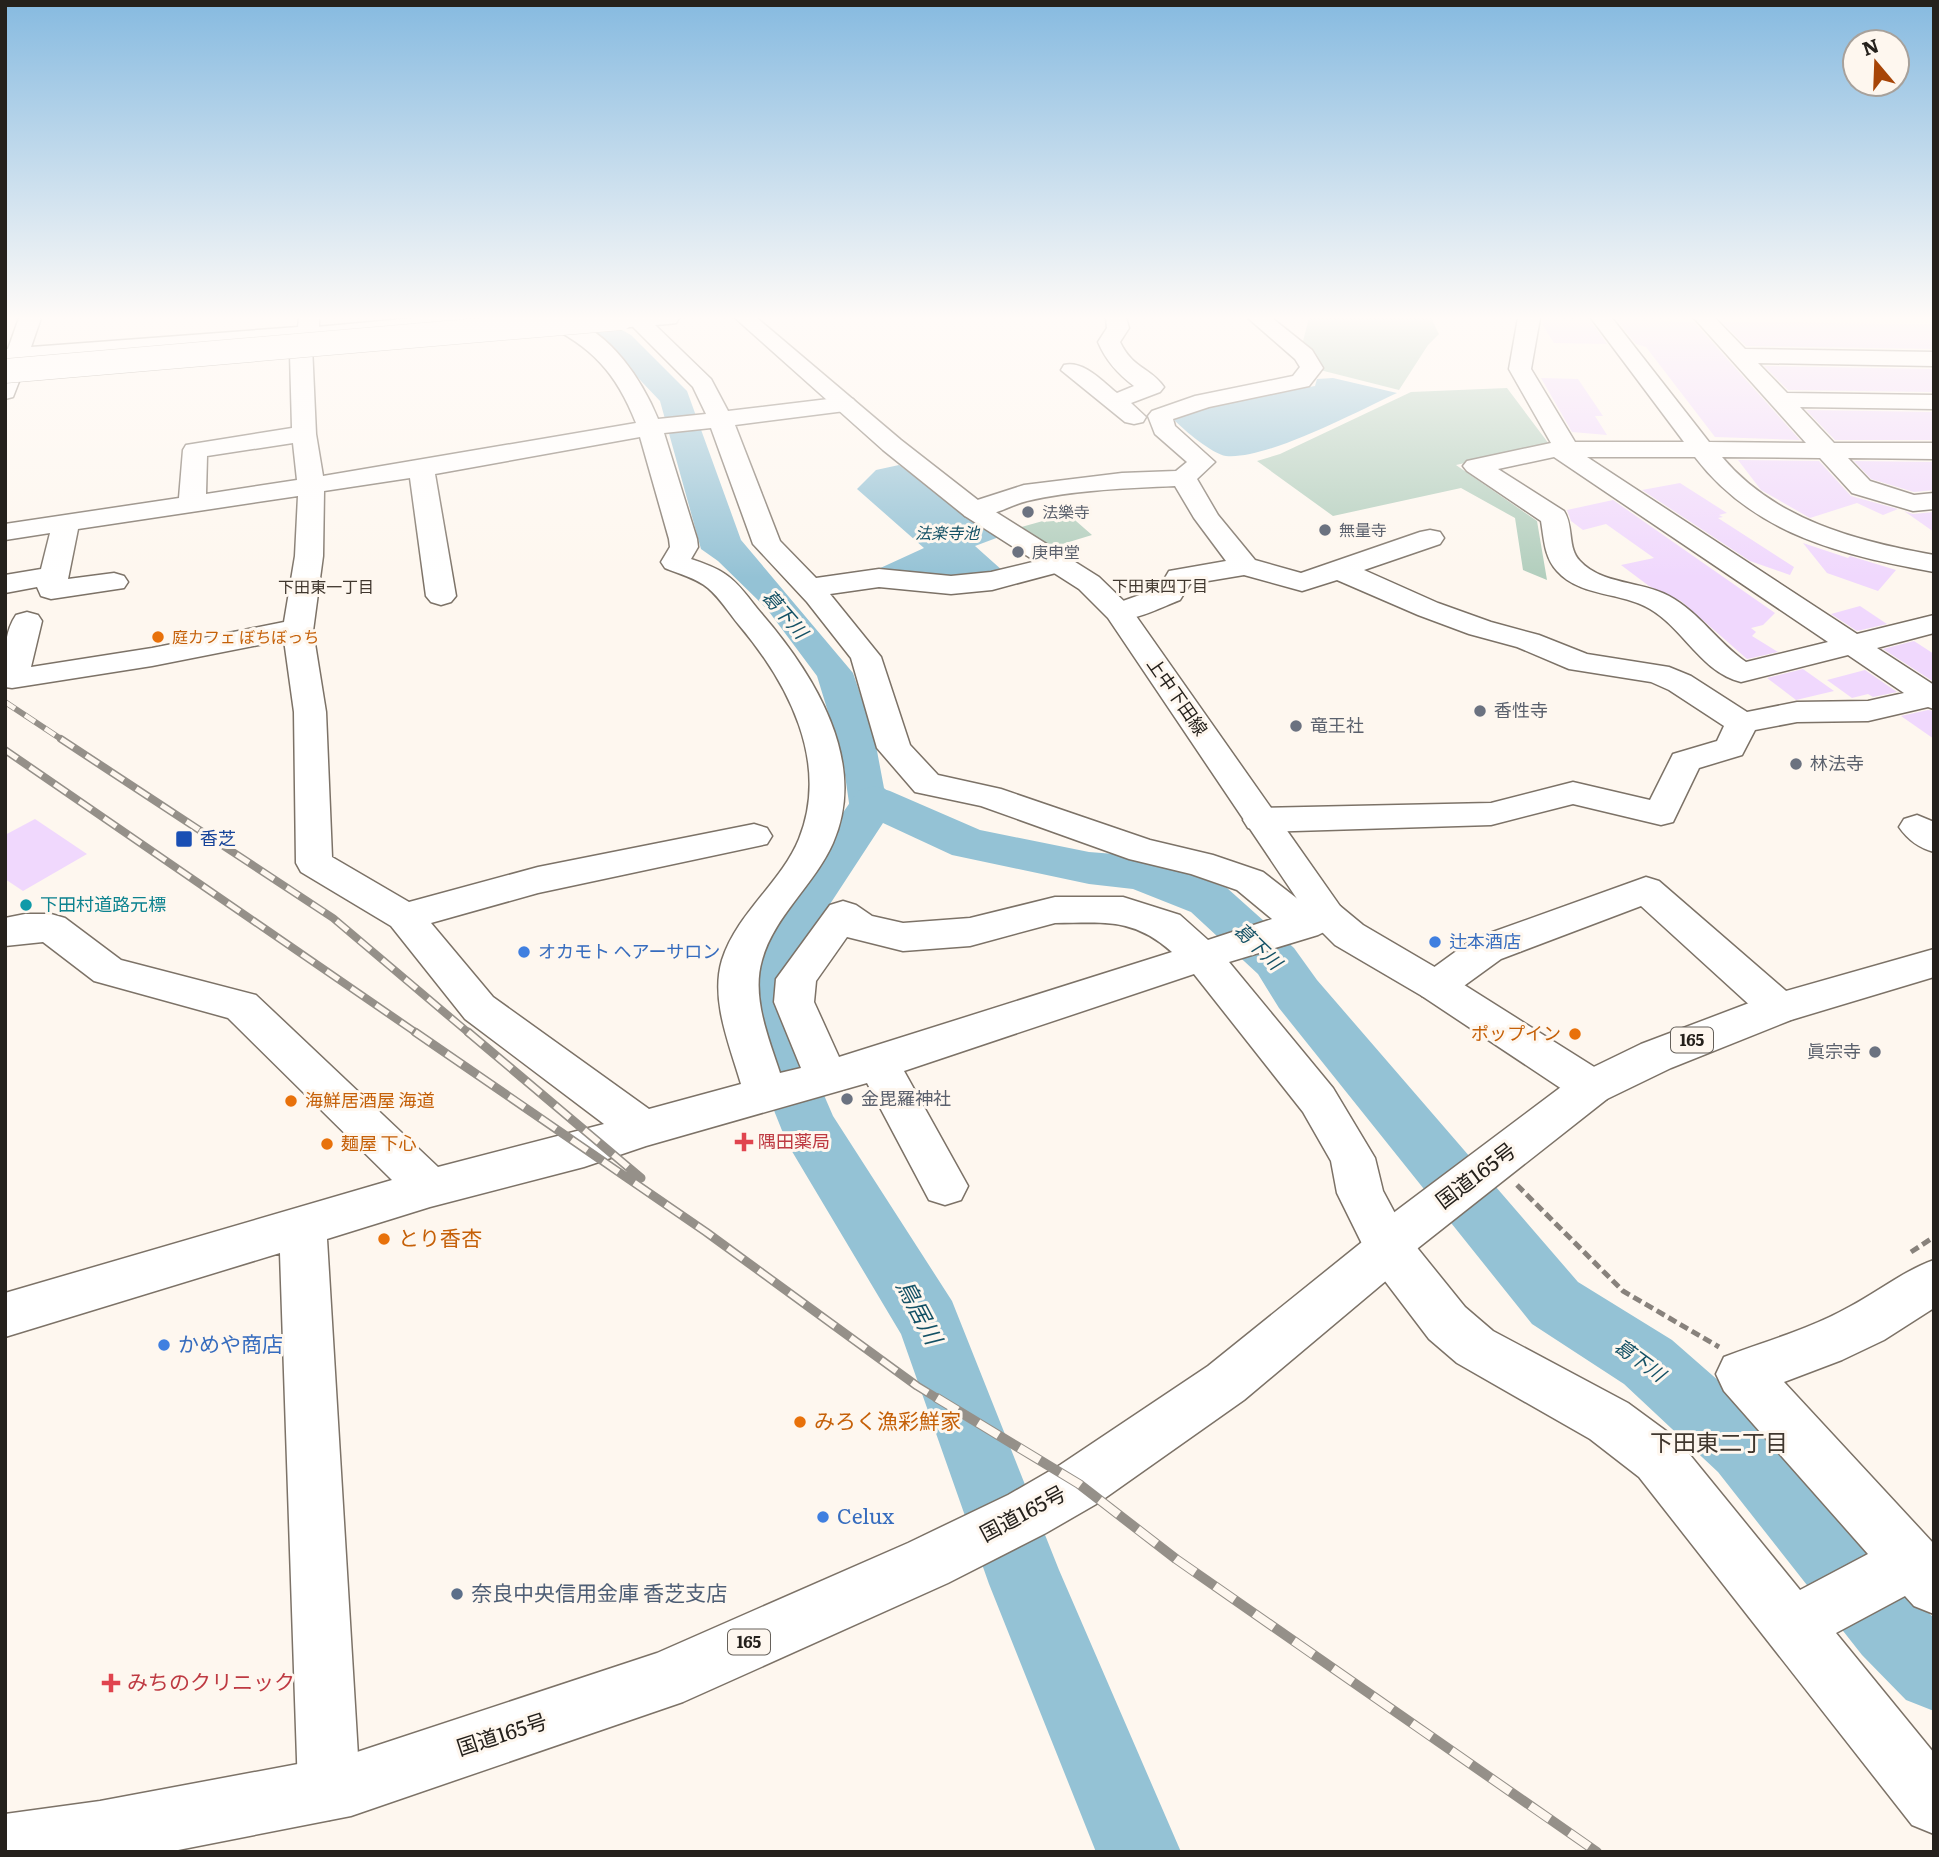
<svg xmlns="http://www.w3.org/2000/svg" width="1939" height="1857" font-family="Literata,'Noto Sans JP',serif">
	<rect width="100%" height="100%" fill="#fef7ef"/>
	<!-- green -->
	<path fill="#b2cebd" d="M1309,318H1431L1439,334L1428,345L1399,390L1312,368L1302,345Z
		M1507,388L1549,444L1456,465L1537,521L1547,580L1523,570L1515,518L1461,488L1333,516L1257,461L1280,454L1411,392Z
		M1068,514L1092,535L1046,549L1014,529Z"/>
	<!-- water -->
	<path fill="#94c2d5" d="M560,318H600L631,335L687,391L741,540L853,673L874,735L884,788L900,804L876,821L850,810L843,761L817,676L767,609L718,561L701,549L660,401L604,342Z
		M1333,378L1397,393C1358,411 1267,460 1226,456C1212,454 1184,430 1174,420L1211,405L1315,386L1317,379Z
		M899,465L999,537L975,546L1003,571L953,577L876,570L924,548L857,489L876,470Z"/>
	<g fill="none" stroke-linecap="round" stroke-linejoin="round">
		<!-- river -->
		<path fill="#94c2d5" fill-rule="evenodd" d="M874,786L890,791L980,830L1089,852L1140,856L1227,888L1294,948L1317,980L1578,1282L1672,1340L1768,1424L1916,1601L1934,1618V1711L1906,1700L1862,1655L1718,1472L1624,1384L1532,1324L1279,1008L1258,974L1191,912L1133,889L1089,884L952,855L883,823L800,950L786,981L795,1028L833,1116L952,1301L1059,1570L1181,1852H1096L989,1584L901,1334L787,1143L741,1028L734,981L750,946L858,791Z"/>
	</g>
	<!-- building -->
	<path fill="#f0d8fd" d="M1543,318L1589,319L1607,344L1554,343L1542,324Z
		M1616,319L1694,322L1800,440L1715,437L1646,347L1636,344Z
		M1722,322L1934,324V349L1746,346Z
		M1764,366L1934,369V392L1788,390Z
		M1541,378L1578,379L1603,416H1595L1607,435L1572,432Z
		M1806,410L1934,412V440H1835Z
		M1738,460L1819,461L1851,496L1898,509L1883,515L1857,503L1810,518L1761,490Z
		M1854,461L1934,462V490L1914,492L1871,479Z
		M1680,483L1727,513L1719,515L1723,517L1718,518L1794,567L1790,575L1750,561L1642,490Z
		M1613,500L1775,613L1763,625L1751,628L1756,632L1752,636L1778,652L1747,659L1681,601L1649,586L1621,565L1654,558L1606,524L1583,530L1571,521L1567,510Z
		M1904,511L1913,514L1934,512V532Z
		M1803,543L1848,558L1850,556L1896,570L1878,591L1827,573Z
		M1860,606L1887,624L1857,631L1831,614Z
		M1914,641L1934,654V682L1883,649Z
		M1803,669L1834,691L1796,700L1767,678Z
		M1865,670L1897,692L1873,697L1868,694L1852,698L1827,680Z
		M1928,710L1934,711V739L1901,716Z
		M35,819L87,854L23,891L5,879V835Z"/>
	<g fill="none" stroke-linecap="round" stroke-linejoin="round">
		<defs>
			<path id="minor" d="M19,318H41L31,347L298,327L299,318H319V333L316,338L303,340L312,346L316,434L323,476L636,423C616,372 592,347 543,323L541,318C549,318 560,316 568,318C611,333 642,380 658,419L706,414L693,387L633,327L636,322H652L711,379L728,411L845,397L853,399L857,404L853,409L845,411L735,425L780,541L816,578L879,569L951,576L991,572L1057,556L1067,558L1071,564L1067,570L992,590L951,594L879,587L830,594L881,657L910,745L938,775L1001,789L1150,840L1213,855L1263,872L1308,907L1327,902L1340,906L1346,915L1340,924L1318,935L1229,962L1333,1088L1375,1158L1383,1191L1406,1234L1465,1307L1493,1331L1628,1403L1677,1439L1800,1590L1868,1554L1724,1391L1716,1374L1724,1357C1766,1341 1810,1329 1849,1307C1878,1292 1903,1271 1934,1260V1308L1884,1340L1842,1360L1784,1382L1934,1544V1614L1914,1606L1905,1596L1836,1633L1934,1753V1834L1912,1825L1639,1477L1590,1439L1457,1363L1429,1339L1372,1264L1337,1193L1331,1161L1303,1112L1194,974L904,1071L968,1186L961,1200L945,1205L929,1200L867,1083L646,1146L584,1167L430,1207L327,1239L360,1789L351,1811L329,1820L307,1811L298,1789L280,1253L5,1337V1293L392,1180L228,1018L94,981L43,942L5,946V918L25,914H51L65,918L121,960L256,995L438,1167L604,1124L465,1019L391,926L301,872L296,863L294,712L284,640L152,666L12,688L5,687C5,663 2,635 16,615L27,612L38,615L42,621L31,667L152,648L284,622L295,556L298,496L78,529L68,579L114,573L124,576L128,582L124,588L51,599L41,596L37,587L5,593V575L41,569L50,533L5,540V524L179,498L183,450L186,445L292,428L290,354L259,358L251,356L248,351L251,346L285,341L27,361L13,397L5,399V349H8ZM711,428L753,544L807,602L851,658L877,748L915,792L981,806L1129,859L1191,874L1237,890L1272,919L1208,940L1180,915L1123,897H1055L970,918L903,923L872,916L856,905L843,901L830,905L776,979L774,1002L801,1068L780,1073C769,1039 751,997 762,960C774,916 815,884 833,843C869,761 813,673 761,613C750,600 739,583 725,574C715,567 703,563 691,559L698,547L697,539L664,433ZM640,437L669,539L670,547L661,562L665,568C679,574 696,578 708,588C720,598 729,613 739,625C788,683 830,762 799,839C781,883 737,913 722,960C710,1000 730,1046 741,1084L649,1109L493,997L431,923L538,893L767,844L772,836L767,828L754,824L538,867L409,902L332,857L326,712L313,631L323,556L324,491L410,478L426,596L431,602L441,605L451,602L456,596L435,474ZM293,443L297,480L206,494L207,456ZM1055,923C1104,923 1132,917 1172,952L839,1057L814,1002L816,981L847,937L903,951L970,946Z
				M1106,318H1126L1129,328L1120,342C1132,368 1151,368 1164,387L1160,392L1131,403L1146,417L1143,422L1134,424L1125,422L1061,370L1064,365C1083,360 1102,381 1117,393L1134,386C1118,374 1106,361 1098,342L1107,328Z
				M1248,318H1272L1312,350L1323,368L1309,386L1209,407L1173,419L1175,426L1215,462L1197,479L1218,515L1255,560L1301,573L1420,532L1430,530L1440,532L1444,538L1440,544L1364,570L1438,603L1491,622L1539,635L1587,654L1669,667L1691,676L1747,712L1797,702L1868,701L1904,693L1848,655L1741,682C1701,672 1684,629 1650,609C1622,592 1580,597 1557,571C1544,557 1544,538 1541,521L1467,471L1463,466L1467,461L1551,443L1509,369L1518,318H1540L1531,369L1575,442H1684L1591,318H1612L1709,442L1806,443L1694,318H1715L1745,349L1934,352V366L1758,363L1787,393L1934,395V409L1800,407L1834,443H1934V459L1848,458L1870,481L1914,495L1934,493V509L1913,511L1852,493L1820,458L1722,457C1775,520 1856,541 1934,555V572C1842,555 1755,535 1695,457H1587L1857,634L1934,615V633L1877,648L1934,685V709L1928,707L1868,721L1797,722L1755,730L1742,755L1699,768L1673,822L1661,825L1573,804L1491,825L1261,832L1248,828L1243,820L1248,812L1261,808L1491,803L1573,782L1650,800L1673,754L1717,741L1724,726L1669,690L1651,682L1569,669L1517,647L1469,634L1418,615L1337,580L1302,591L1244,575L1190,584L1180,600C1159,608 1131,624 1109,618L1104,612L1109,606L1159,588L1169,571L1226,561L1194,518L1175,486C1129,488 1072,490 1027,501C1007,506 986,521 965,516L961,510L965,504L1024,485L1122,473L1176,471L1187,462L1155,434L1148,416L1152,411L1195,396L1293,376L1300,367L1295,359ZM1554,457L1828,642L1746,662C1718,643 1699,612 1669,596C1642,581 1602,585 1580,561C1567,548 1574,526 1564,511L1498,469Z
				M1917,815L1934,822V852C1919,848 1908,840 1899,827L1904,819Z
				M1646,877L1659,881L1793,997L1799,1008L1793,1019L1779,1023L1765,1019L1641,906L1501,959L1450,996L1436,1001L1422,996L1416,986L1422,976L1473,939Z"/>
			<path id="major" d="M414,318H486L483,323L475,324L251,347L243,345L240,340L243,335L251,333Z
				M593,318H679L676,323L668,324L580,331L572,330L569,325L572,320Z
				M735,318H757L901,440L983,504L1099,577L1129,606L1340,906L1363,925L1450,976L1607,1075L1613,1087L1607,1099L1592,1104L1577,1099L1422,996L1335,945L1314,924L1108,618L1079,589L965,516L883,450Z"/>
			<path id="highway" d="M1934,949V977L1791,1020L1671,1068L1607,1099L1418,1248L1406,1264L1244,1400L1098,1503L1046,1533L948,1583L683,1702L351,1816L168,1852H5V1814L100,1801L351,1754L657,1653L908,1543L1008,1495L1060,1465L1208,1366L1372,1234L1384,1220L1577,1075L1641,1044L1765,997Z"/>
		</defs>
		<!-- minor casing -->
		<use href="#minor" stroke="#7c7267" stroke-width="3"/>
		<!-- major casing -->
		<use href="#major" stroke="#7c7267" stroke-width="3"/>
		<!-- highway casing -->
		<use href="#highway" stroke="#7c7267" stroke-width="3"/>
		<!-- path -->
		<path stroke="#88827c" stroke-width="5" stroke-dasharray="9 4.5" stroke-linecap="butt" d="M1517,1185L1623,1291L1719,1347
			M1911,1252L1934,1237"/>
		<!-- minor -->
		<use href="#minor" fill="#fff" fill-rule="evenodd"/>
		<!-- major -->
		<use href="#major" fill="#fff" fill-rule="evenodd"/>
		<!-- highway -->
		<use href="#highway" fill="#fff" fill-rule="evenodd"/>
		<defs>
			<path id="rail-far3" d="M5,702L64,741"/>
			<path id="rail-far2" d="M61,739L333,918L470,1034
				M5,750L418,1034"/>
			<path id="rail-far1" d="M415,1032L706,1232L917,1386L940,1400
				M468,1032L641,1178"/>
			<path id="rail" d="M937,1398L1079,1484L1176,1559L1597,1852"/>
		</defs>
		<!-- rail-far3 casing -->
		<use href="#rail-far3" stroke="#959089" stroke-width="6"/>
		<!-- rail-far2 casing -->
		<use href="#rail-far2" stroke="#959089" stroke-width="8"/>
		<!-- rail-far1 casing -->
		<use href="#rail-far1" stroke="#959089" stroke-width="9"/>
		<!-- rail casing -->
		<use href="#rail" stroke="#959089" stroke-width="10"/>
		<!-- rail-far3 -->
		<use href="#rail-far3" stroke="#fef7ef" stroke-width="4.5" stroke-dasharray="12" stroke-linecap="butt"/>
		<!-- rail-far2 -->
		<use href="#rail-far2" stroke="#fef7ef" stroke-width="5" stroke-dasharray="15" stroke-linecap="butt"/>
		<!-- rail-far1 -->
		<use href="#rail-far1" stroke="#fef7ef" stroke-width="6" stroke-dasharray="19" stroke-linecap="butt"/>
		<!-- rail -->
		<use href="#rail" stroke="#fef7ef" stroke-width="8" stroke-dasharray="24" stroke-linecap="butt"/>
		<defs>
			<path id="major-bridge" d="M5,371L621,318"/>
		</defs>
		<!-- major-bridge casing -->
		<use href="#major-bridge" stroke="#7c7267" stroke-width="25" stroke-linecap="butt"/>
		<!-- major-bridge -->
		<use href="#major-bridge" stroke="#fff" stroke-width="24"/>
	</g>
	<!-- sky -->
	<linearGradient id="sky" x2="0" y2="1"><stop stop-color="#86bae0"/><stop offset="0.55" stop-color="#fffbf8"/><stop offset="1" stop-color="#fffbf8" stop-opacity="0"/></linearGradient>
	<rect width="1939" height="578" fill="url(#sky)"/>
	<!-- markers -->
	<g fill="#6b7280" stroke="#fef7ef" stroke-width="2.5">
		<circle cx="1028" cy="512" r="7"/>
		<circle cx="1325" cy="530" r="7"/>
		<circle cx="1018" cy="552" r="7"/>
		<circle cx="1480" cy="711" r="7"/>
		<circle cx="1296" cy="726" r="7"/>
		<circle cx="1796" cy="764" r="7"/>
		<circle cx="1875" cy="1052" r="7"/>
		<circle cx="847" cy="1099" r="7"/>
	</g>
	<g fill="#e8710a" stroke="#fef7ef" stroke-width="2.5">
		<circle cx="158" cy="637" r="7"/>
		<circle cx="1575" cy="1034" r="7"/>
		<circle cx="291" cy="1101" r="7"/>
		<circle cx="327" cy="1144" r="7"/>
		<circle cx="384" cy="1239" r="7"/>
		<circle cx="800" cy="1422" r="7"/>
	</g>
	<rect fill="#1a4fb4" stroke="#fef7ef" stroke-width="2.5" x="175" y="830" width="18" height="18" rx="3.5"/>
	<circle fill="#0f9aa8" stroke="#fef7ef" stroke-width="2.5" cx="26" cy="905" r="7"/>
	<g fill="#3f7fe0" stroke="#fef7ef" stroke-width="2.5">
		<circle cx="1435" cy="942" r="7"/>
		<circle cx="524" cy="952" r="7"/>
		<circle cx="164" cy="1345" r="7"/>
		<circle cx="823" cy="1517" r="7"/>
	</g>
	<g fill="#e0444e" stroke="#fef7ef" stroke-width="2.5">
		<path d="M740.5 1131.5h7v7h7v7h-7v7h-7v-7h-7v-7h7z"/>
		<path d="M107.5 1672.5h7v7h7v7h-7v7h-7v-7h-7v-7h7z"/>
	</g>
	<circle fill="#5c6f8a" stroke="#fef7ef" stroke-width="2.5" cx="457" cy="1594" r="7"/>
	<g text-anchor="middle" stroke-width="6" stroke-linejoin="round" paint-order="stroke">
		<!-- far-worship labels -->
		<g font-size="16" fill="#5b616d" stroke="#fef7ef" text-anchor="start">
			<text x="1042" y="518">法樂寺</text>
			<text x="1339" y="536">無量寺</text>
			<text x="1032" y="558">庚申堂</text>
		</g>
		<!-- far-water labels -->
		<g font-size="16" font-style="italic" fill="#145165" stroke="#fef7ef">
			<text x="947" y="539">法楽寺池</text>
		</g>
		<!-- far-neighbourhood labels -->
		<g font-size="16" fill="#40372e" stroke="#fef7ef">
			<text x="1160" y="592">下田東四丁目</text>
			<text x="326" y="593">下田東一丁目</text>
		</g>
		<!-- far-food labels -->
		<g font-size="16" fill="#c56008" stroke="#fef7ef" text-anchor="start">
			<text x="172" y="643">庭カフェ ぼちぼっち</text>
		</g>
		<!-- shield labels -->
		<g fill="#fef7ef" stroke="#66615b" stroke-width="2">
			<rect x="1671" y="1027.5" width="42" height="25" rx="5"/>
			<rect x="728" y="1629.5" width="42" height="25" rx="5"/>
		</g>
		<g font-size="16" font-weight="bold" fill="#25211c">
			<text x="1692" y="1046">165</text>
			<text x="749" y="1648">165</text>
		</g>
		<!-- street labels -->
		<g font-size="18" fill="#25211c" stroke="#fef7ef">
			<text transform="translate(1177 697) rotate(55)" y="6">上中下田線</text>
		</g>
		<!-- worship labels -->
		<g font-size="18" fill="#5b616d" stroke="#fef7ef" text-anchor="start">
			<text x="1494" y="717">香性寺</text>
			<text x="1310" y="732">竜王社</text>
			<text x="1810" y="770">林法寺</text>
			<text x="1861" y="1058" text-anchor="end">眞宗寺</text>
			<text x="861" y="1105">金毘羅神社</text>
		</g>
		<!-- transit labels -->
		<g font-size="18" fill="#164399" stroke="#fef7ef" text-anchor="start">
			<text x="200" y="845">香芝</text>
		</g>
		<!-- culture labels -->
		<g font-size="18" fill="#0d838f" stroke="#fef7ef" text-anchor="start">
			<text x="40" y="911">下田村道路元標</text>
		</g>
		<!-- shop labels -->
		<g font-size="18" fill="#366cbe" stroke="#fef7ef" text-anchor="start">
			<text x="1449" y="948">辻本酒店</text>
			<text x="538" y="958">オカモト ヘアーサロン</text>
		</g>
		<!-- food labels -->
		<g font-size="18" fill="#c56008" stroke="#fef7ef" text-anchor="start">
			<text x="1561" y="1040" text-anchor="end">ポップイン</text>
			<text x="305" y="1107">海鮮居酒屋 海道</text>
			<text x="341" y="1150">麺屋 下心</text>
		</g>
		<!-- health labels -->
		<g font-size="18" fill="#be3a42" stroke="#fef7ef" text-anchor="start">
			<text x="758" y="1148">隅田薬局</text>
		</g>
		<!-- water labels -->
		<g font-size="19" font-style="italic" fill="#145165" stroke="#fef7ef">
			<text transform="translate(785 614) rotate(49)" y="7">葛下川</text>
			<text transform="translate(1258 946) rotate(44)" y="7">葛下川</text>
			<text transform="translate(1640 1360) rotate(36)" y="7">葛下川</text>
		</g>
		<!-- near-street labels -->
		<g font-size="21" fill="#25211c" stroke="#fef7ef">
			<text transform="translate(1476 1176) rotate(-37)" y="7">国道165号</text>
			<text transform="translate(1023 1514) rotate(-28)" y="7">国道165号</text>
			<text transform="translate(502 1735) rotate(-18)" y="7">国道165号</text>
		</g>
		<!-- near-food labels -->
		<g font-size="21" fill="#c56008" stroke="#fef7ef" text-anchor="start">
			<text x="398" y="1246">とり香杏</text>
			<text x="814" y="1429">みろく漁彩鮮家</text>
		</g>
		<!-- near-shop labels -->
		<g font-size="21" fill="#366cbe" stroke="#fef7ef" text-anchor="start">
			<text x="178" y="1352">かめや商店</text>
			<text x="837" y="1524">Celux</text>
		</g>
		<!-- near-service labels -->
		<g font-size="21" fill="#4e5e75" stroke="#fef7ef" text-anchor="start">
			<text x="471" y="1601">奈良中央信用金庫 香芝支店</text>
		</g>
		<!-- near-health labels -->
		<g font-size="21" fill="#be3a42" stroke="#fef7ef" text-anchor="start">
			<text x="127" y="1690">みちのクリニック</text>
		</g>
		<!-- near-water labels -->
		<g font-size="23" font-style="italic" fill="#145165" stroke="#fef7ef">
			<text transform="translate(919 1312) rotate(62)" y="8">鳥居川</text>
		</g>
		<!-- near-neighbourhood labels -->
		<g font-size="23" fill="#40372e" stroke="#fef7ef">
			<text x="1719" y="1451">下田東二丁目</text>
		</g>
	</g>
	<!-- border -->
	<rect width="1939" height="1857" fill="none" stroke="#25211c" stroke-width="14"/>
	<!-- north arrow -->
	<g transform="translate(1876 63) rotate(341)"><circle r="33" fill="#fef7ef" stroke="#a7a19b" stroke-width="2"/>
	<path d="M0-5L12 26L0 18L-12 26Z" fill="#a74508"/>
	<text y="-10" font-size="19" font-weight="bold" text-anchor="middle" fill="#25211c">N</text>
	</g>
</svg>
